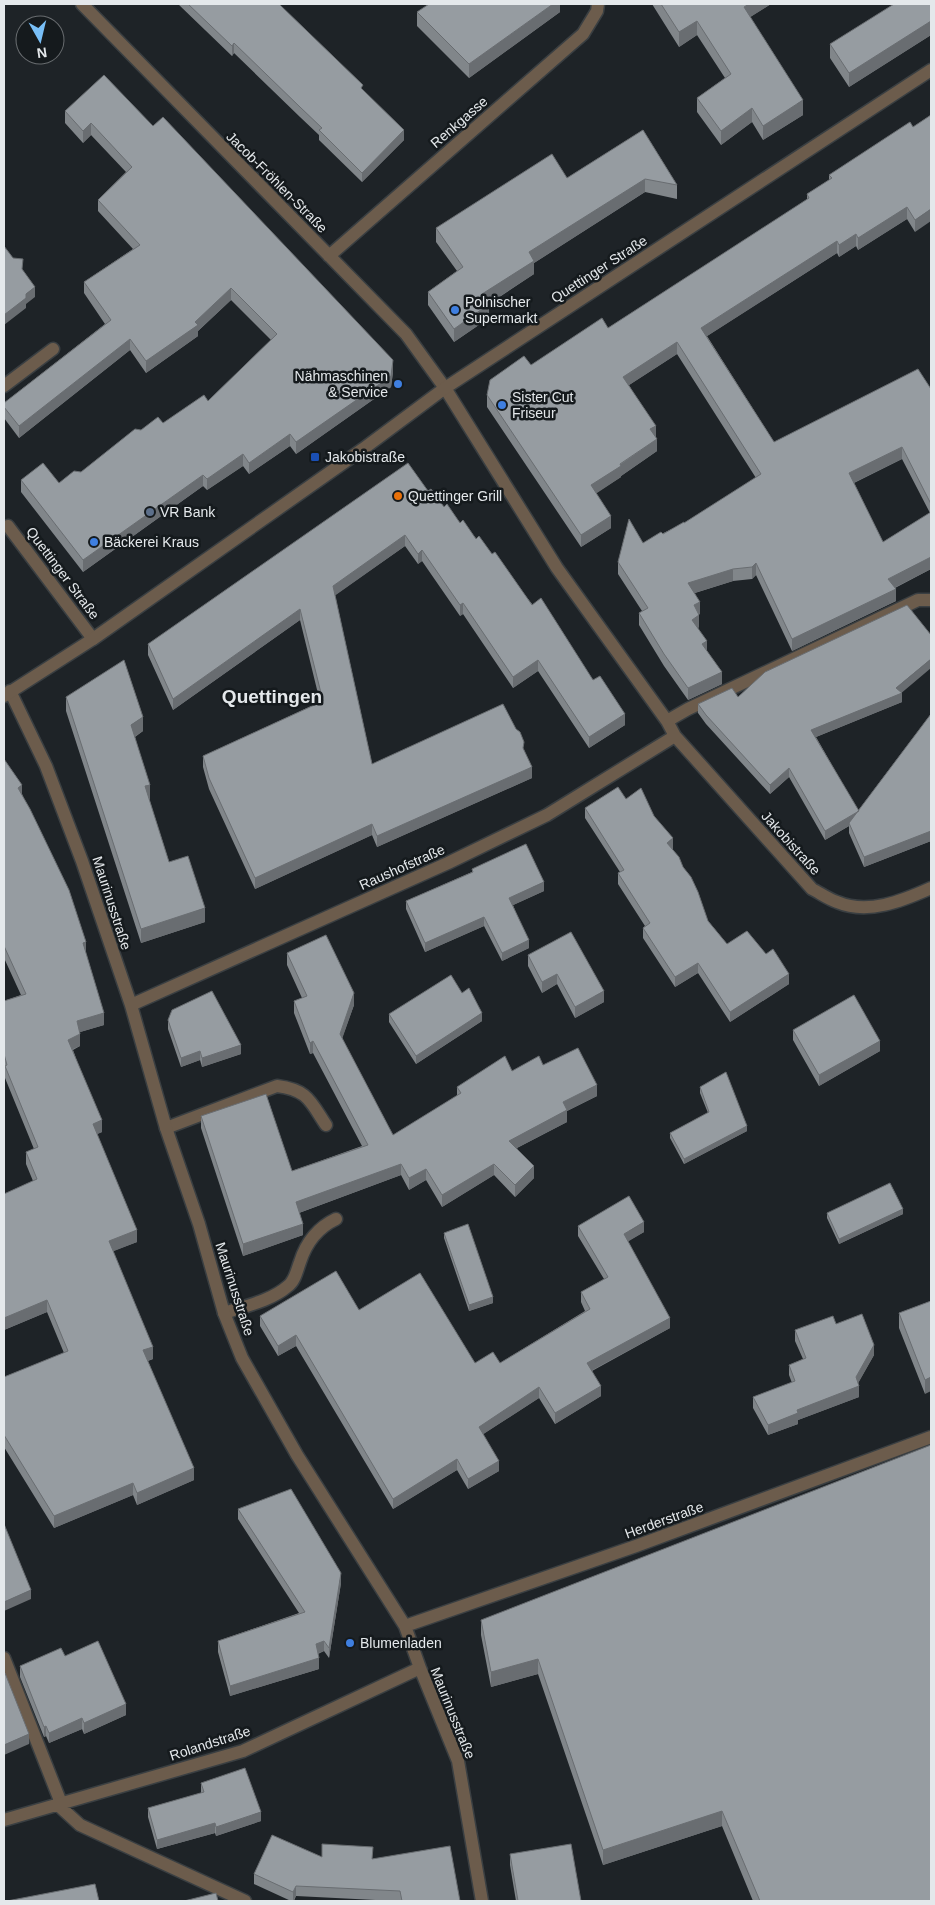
<svg xmlns="http://www.w3.org/2000/svg" width="935" height="1905" font-family="Arial,sans-serif">
	<rect width="100%" height="100%" fill="#1e2327"/>
	<g fill="none" stroke-linecap="round" stroke-linejoin="round">
		<defs>
			<path id="service" d="M4,386L53,349
				M8,526L93,639
				M166,1128L277,1086C308,1090 310,1101 326,1125
				M224,1313C245,1306 271,1301 288,1286C295,1281 297,1270 300,1262C306,1243 317,1228 336,1219
				M4,1658L61,1803"/>
			<path id="minor" d="M82,4L406,334L445,388L557,568L667,721L675,736L812,889C820,893 828,899 837,902C868,915 902,901 931,888
				M329,256L583,34L597,11L598,4
				M10,691L46,766L82,861L131,1005L166,1128L199,1224L224,1313L242,1358L297,1455L405,1626L420,1668L458,1761L482,1901
				M667,721L688,709L918,600H931
				M131,1005L448,863L547,815L675,736
				M405,1626L636,1546L931,1437
				M57,1804L80,1825L245,1901
				M4,1820L243,1751L420,1668"/>
			<path id="tertiary" d="M4,696L93,639L363,449L445,388L931,70"/>
		</defs>
		<!-- service casing -->
		<use href="#service" stroke="#3a3f42" stroke-width="15"/>
		<!-- minor casing -->
		<use href="#minor" stroke="#3a3f42" stroke-width="15"/>
		<!-- tertiary casing -->
		<use href="#tertiary" stroke="#3a3f42" stroke-width="15"/>
		<!-- service -->
		<use href="#service" stroke="#6c5c4c" stroke-width="12"/>
		<!-- minor -->
		<use href="#minor" stroke="#6c5c4c" stroke-width="12"/>
		<!-- tertiary -->
		<use href="#tertiary" stroke="#6c5c4c" stroke-width="12"/>
	</g>
	<!-- wall -->
	<path fill="#81868a" fill-rule="evenodd" d="M178,4H279L363,90L404,140L362,182L319,140V135L300,117L234,53L232,56Z
		M560,4V12L469,78L417,26V12Z
		M652,4H771L750,17L803,115L763,140L752,122L721,145L697,112V98L725,78L697,35L679,47Z
		M931,4V35L849,87L830,58V44Z
		M65,111L153,126L393,372L391,387L296,454L290,446L249,474L243,466L207,490L203,486L83,572L21,492V480L59,483L81,472L141,430L163,423L208,401L271,340L231,300L198,331V336L146,373L130,350L19,438L4,418V403L105,324L84,293V282L133,249L98,211V200L126,172L91,135L83,143L65,123Z
		M931,115L915,232L907,219L858,250L856,246L839,257L837,253L707,336L774,442L931,389V569L895,588L896,601L792,651L756,575L752,579L733,581L695,593L700,614H699V627L698,628L707,651L722,684L688,700L664,666L639,625V613L642,611L618,574V562L643,543L684,523L756,478L677,354L629,385L656,437L657,451L621,476V477L596,493L611,528L581,547L487,407V395L531,365L608,328L807,200V194L829,180V175L913,127ZM902,459L930,513L883,542L854,483Z
		M643,130L677,185V199L645,192L534,263V274L489,304V318L454,342L428,305V292L457,271L436,242V228L567,178Z
		M428,491L492,554L593,680L625,725L589,748L538,671L513,688L463,614L460,616L422,561L418,564L405,546L335,595L372,764L524,750L532,778L377,847L372,835L255,889L209,789L203,767V756L320,702L300,620L173,710L148,655V644Z
		M901,693L902,702L816,737L858,811L931,714V841L864,867L849,833V826L825,840L789,777L770,794L706,724L698,713V704L738,697Z
		M66,697L143,731L135,737L150,799H149L169,862L205,922L141,943L66,711Z
		M4,759L22,794L86,954L104,1025L80,1032V1046L73,1050L102,1132L97,1134L137,1242L113,1251L153,1359L148,1361L194,1480L137,1505L133,1495L54,1528L4,1447V1377L64,1353L47,1312L4,1330V1194L33,1181L26,1164V1152L34,1149L5,1078V1069L4,1066V1001L21,995L4,958Z
		M626,799L654,816L673,849H672L683,867L708,921L727,944L789,984L730,1022L698,973L675,987L643,938V928L645,926L618,884V873L620,872L585,818V808Z
		M472,869L544,891L513,905L529,948L502,961L484,926L425,952L406,909V901L472,872Z
		M287,953L354,1005L342,1038L393,1135L457,1096V1087L512,1071L543,1065L597,1096L567,1111V1122L517,1148L534,1178L515,1197L494,1175L442,1207L426,1180L409,1190L401,1175L299,1213L303,1235L243,1256L201,1128V1116L292,1171L362,1146L313,1053L310,1054L294,1013V1001L302,998L287,965Z
		M528,955L604,1002L575,1018L557,984L542,993L528,966Z
		M389,1014L482,1021L416,1064L389,1022Z
		M168,1020L241,1054L202,1067L200,1060L181,1067L168,1029Z
		M793,1030L880,1051L819,1086L793,1040Z
		M700,1087L747,1131L684,1164L670,1138V1133L708,1113L700,1093Z
		M827,1213L903,1214L839,1244L827,1218Z
		M578,1226L644,1232L628,1241L670,1328L592,1371L601,1396L555,1424L539,1398L483,1434L499,1471L468,1489L457,1470L393,1509L296,1346L278,1356L260,1326V1316L359,1310L475,1363H500L585,1311L581,1302V1292L604,1279L578,1236Z
		M444,1233L493,1303L469,1311L444,1238Z
		M931,1301L925,1394L899,1328V1313Z
		M836,1324L874,1355L858,1383L859,1397L798,1420V1424L768,1435L753,1408V1397L792,1383L789,1375V1365L803,1359L795,1341V1330Z
		M238,1509L341,1583L329,1658L324,1651L318,1654L319,1669L230,1696L218,1652V1641L299,1613L238,1519Z
		M481,1620L931,1901H753L722,1826L603,1865L538,1674L491,1687L481,1635Z
		M65,1656L126,1715L84,1734L82,1729L49,1743L46,1736L44,1737L20,1677V1666Z
		M201,1783L261,1821L216,1836L215,1833L157,1849L148,1817V1808L201,1793Z
		M510,1854L581,1901H516L510,1865Z
		M322,1857L373,1859L460,1901H395L296,1896L294,1901H291L254,1884V1874Z"/>
	<!-- shaded-wall -->
	<path fill="#696d71" d="M553,4H560V12L469,78V64Z
		M749,4H771L744,21V7Z
		M697,21V35L679,47V32Z
		M931,21V35L849,87V73Z
		M234,43V53L232,56V46Z
		M803,100V115L763,140V126Z
		M752,108V122L721,145V131Z
		M91,123V135L83,143V131Z
		M404,130V140L362,182V173Z
		M645,179V192L534,263V274L482,308V294L529,252Z
		M907,207V219L858,250V238Z
		M931,209V221L915,232V220Z
		M856,234V246L839,257V245Z
		M837,241V253L701,340V328Z
		M35,287V297L26,304V308L4,325V315L26,294Z
		M231,288V300L198,331V336L146,373V361L195,322Z
		M489,304V318L454,342V329Z
		M130,339V350L19,438V426Z
		M677,342V354L623,389V377Z
		M393,360V372L391,387L296,454V442Z
		M656,426V438L650,429Z
		M290,434V446L249,474V463Z
		M657,439V451L621,476V477L591,497V485Z
		M902,447V459L849,485V473Z
		M243,454V466L207,490V479Z
		M203,475V486L83,572V560Z
		M611,516V528L581,547V535Z
		M405,535V546L333,597V586Z
		M422,550V561L418,564V554Z
		M931,557V569L888,591V579Z
		M756,563V575L752,579V567Z
		M733,569V581L688,595V583Z
		M896,589V601L792,651V639Z
		M700,602V614L694,617V605Z
		M463,603V614L460,616V605Z
		M300,609V620L173,710V699Z
		M699,615V627L692,632V620Z
		M707,641V653L702,644Z
		M931,659V668L899,695L902,693V702L811,739V730L896,688Z
		M538,660V671L513,688V677Z
		M722,672V684L688,700V688Z
		M625,714V725L589,748V737Z
		M143,717V731L131,739V725Z
		M532,767V778L377,847V836Z
		M789,768V777L770,794V785Z
		M22,785V797L18,788Z
		M150,785V799L145,800V786Z
		M859,811L849,823V826L825,840V831Z
		M372,824V835L255,889V878Z
		M931,831V841L864,867V857Z
		M673,838V849L667,853V843Z
		M544,882V891L509,907V898Z
		M205,908V922L141,943V929Z
		M484,917V926L425,952V943Z
		M529,940V948L502,961V953Z
		M86,942V954L83,943Z
		M698,963V973L675,987V977Z
		M557,974V984L542,993V982Z
		M789,974V984L730,1022V1012Z
		M604,991V1002L575,1018V1007Z
		M354,993V1005L340,1045V1034Z
		M104,1013V1025L77,1033V1021Z
		M482,1013V1021L416,1064V1056Z
		M80,1034V1046L68,1051V1040Z
		M313,1041V1053L310,1054V1043Z
		M880,1041V1051L819,1086V1075Z
		M241,1045V1054L202,1067V1058Z
		M200,1051V1060L181,1067V1058Z
		M597,1085V1096L567,1111V1122L509,1152V1141L563,1102Z
		M102,1120V1132L93,1136V1124Z
		M747,1126V1131L684,1164V1159Z
		M401,1164V1175L296,1214V1202Z
		M494,1164V1175L442,1207V1195Z
		M534,1166V1178L515,1197V1185Z
		M426,1169V1180L409,1190V1178Z
		M903,1209V1214L839,1244V1239Z
		M644,1222V1232L624,1244V1234Z
		M303,1224V1235L243,1256V1244Z
		M137,1230V1242L109,1253V1241Z
		M493,1297V1303L469,1311V1305Z
		M47,1300V1312L4,1330V1318Z
		M670,1318V1328L587,1373V1363Z
		M296,1335V1346L278,1356V1346Z
		M874,1345V1355L856,1387V1377Z
		M153,1347V1359L143,1362V1350Z
		M931,1377V1391L925,1394V1380Z
		M601,1386V1396L555,1424V1413Z
		M859,1386V1397L798,1420V1424L768,1435V1425L797,1410Z
		M539,1387V1398L479,1437V1427Z
		M457,1459V1470L393,1509V1499Z
		M499,1461V1471L468,1489V1479Z
		M194,1468V1480L137,1505V1493Z
		M133,1483V1495L54,1528V1516Z
		M341,1573V1583L329,1658V1648Z
		M31,1590V1599L4,1611V1602Z
		M324,1641V1651L316,1654V1644Z
		M319,1658V1669L230,1696V1686Z
		M538,1659V1674L491,1687V1672Z
		M126,1704V1715L84,1734V1723Z
		M82,1718V1729L49,1743V1733Z
		M46,1726V1736L44,1737V1727Z
		M29,1734V1744L4,1755V1745Z
		M722,1811V1826L603,1865V1850Z
		M261,1812V1821L216,1836V1827Z
		M215,1823V1833L157,1849V1840Z
		M296,1886V1896L293,1901V1892Z"/>
	<!-- building -->
	<path fill="#969ca1" stroke="#696d71" d="M188,4H279L363,85L361,88L404,130L362,173L319,130L322,128L300,107L234,43L232,46Z
		M429,4H553L469,64L417,12Z
		M661,4H749L744,7L803,100L763,126L752,108L721,131L697,98L731,74L697,21L679,32Z
		M894,4H931V21L849,73L830,44Z
		M104,75L153,126L163,117L393,360L391,376L296,442L290,434L249,463L243,454L207,479L203,475L83,560L21,480L43,463L59,483L74,471L81,472L135,429L141,430L158,417L163,423L204,395L208,401L277,334L231,288L195,322L198,325L146,361L130,339L19,426L4,407V403L111,320L84,282L140,245L98,200L132,167L91,123L83,131L65,111Z
		M931,115V209L915,220L907,207L858,238L856,234L839,245L837,241L701,328L774,442L918,369L931,389V504L902,447L849,473L883,542L931,512V557L888,579L896,589L792,639L756,563L752,567L733,569L688,583L700,602L694,605L699,615L692,620L707,641L702,644L722,672L688,688L664,654L639,613L648,608L618,562L629,519L643,543L661,532L663,534L684,522V523L761,474L677,342L623,377L656,426L650,429L657,439L620,464L621,466L591,485L611,516L581,535L487,395L490,380L524,356L531,365L602,318L608,328L809,198L807,194L832,178L829,175L910,122L913,127Z
		M643,130L677,185L645,179L529,252L534,261L482,294L489,304L454,329L428,292L463,267L436,228L552,154L567,178Z
		M4,246L13,258L23,259L22,269L35,287L26,294V298L4,315Z
		M408,463L428,491L431,489L444,507L447,504L460,523L463,520L476,539L479,536L492,554L495,552L532,605L541,598L593,680L600,676L625,714L589,737L538,660L513,677L463,603L460,605L422,550L418,554L405,535L333,586L372,764L503,704L516,729L520,732L524,742L523,748L532,767L377,836L372,824L255,878L209,778L203,756L323,701L300,609L173,699L148,644Z
		M907,605L931,635V659L896,688L902,693L811,730L859,811L825,831L789,768L770,785L706,715L698,704L732,688L738,697L765,672Z
		M124,660L143,717L131,725L150,785L145,786L169,862L188,856L205,908L141,929L66,697Z
		M931,714V831L864,857L849,823Z
		M4,759L22,785L18,788L30,809L69,890L86,942L83,943L104,1013L77,1021L80,1034L68,1040L102,1120L93,1124L137,1230L109,1241L153,1347L143,1350L194,1468L137,1493L133,1483L54,1516L4,1435V1377L68,1351L47,1300L4,1318V1194L37,1179L26,1152L38,1147L5,1066L7,1065L4,1054V1001L26,994L4,946Z
		M618,787L626,799L641,788L654,816L673,838L667,843L679,857L683,867L691,877L698,892L708,921L727,944L747,931L766,954L773,949L789,974L730,1012L698,963L675,977L643,928L650,923L618,873L624,870L585,808Z
		M526,844L544,882L509,898L529,940L502,953L484,917L425,943L406,901L473,872L472,869Z
		M571,932L604,991L575,1007L557,974L542,982L528,955Z
		M326,935L354,993L340,1034L393,1135L461,1093L457,1087L505,1056L512,1071L539,1056L543,1065L578,1048L597,1085L563,1102L567,1110L509,1141L534,1166L515,1185L494,1164L442,1195L426,1169L409,1178L401,1164L296,1202L303,1224L243,1244L201,1116L266,1094L292,1171L368,1145L313,1041L310,1043L294,1001L307,996L287,953Z
		M451,975L462,993L469,988L482,1013L416,1056L389,1014Z
		M212,991L241,1045L202,1058L200,1051L181,1058L168,1020L172,1010Z
		M854,995L880,1041L819,1075L793,1030Z
		M726,1072L747,1126L684,1159L670,1133L709,1112L700,1087Z
		M890,1183L903,1209L839,1239L827,1213Z
		M629,1196L644,1222L624,1234L670,1318L587,1363L601,1386L555,1413L539,1387L479,1427L499,1461L468,1479L457,1459L393,1499L296,1335L278,1346L260,1316L336,1271L359,1310L420,1273L475,1363L493,1352L500,1363L590,1309L581,1292L608,1277L578,1226Z
		M468,1224L493,1297L469,1305L444,1233Z
		M931,1301V1377L925,1380L899,1313Z
		M862,1314L874,1345L856,1377L859,1386L797,1410L798,1413L768,1425L753,1397L795,1381L789,1365L806,1358L795,1330L833,1316L836,1324Z
		M931,1445V1901H760L722,1811L603,1850L538,1659L491,1672L481,1620Z
		M291,1489L341,1573L329,1648L324,1641L316,1644L319,1658L230,1686L218,1641L305,1612L238,1509Z
		M4,1524L31,1590L4,1602Z
		M98,1641L126,1704L84,1723L82,1718L49,1733L46,1726L44,1727L20,1666L61,1648L65,1656Z
		M5,1673L29,1734L4,1745V1674Z
		M245,1768L261,1812L216,1827L215,1823L157,1840L148,1808L204,1792L201,1783Z
		M272,1835L322,1857V1844L373,1847L372,1859L450,1846L460,1901H402L400,1891L296,1886L293,1892L254,1874Z
		M571,1844L581,1901H518L510,1854Z
		M95,1884L99,1901H7Z
		M216,1893L218,1901H184Z"/>
	<!-- markers -->
	<g fill="#3f7fe0" stroke="#151a1d" stroke-width="2">
		<circle cx="455" cy="310" r="5"/>
		<circle cx="398" cy="384" r="5"/>
		<circle cx="502" cy="405" r="5"/>
		<circle cx="94" cy="542" r="5"/>
		<circle cx="350" cy="1643" r="5"/>
	</g>
	<rect fill="#1a4fb4" stroke="#151a1d" stroke-width="2" x="310" y="452" width="10" height="10" rx="2.5"/>
	<circle fill="#e8710a" stroke="#151a1d" stroke-width="2" cx="398" cy="496" r="5"/>
	<circle fill="#5c6f8a" stroke="#151a1d" stroke-width="2" cx="150" cy="512" r="5"/>
	<g text-anchor="middle" stroke-width="5" stroke-linejoin="round" paint-order="stroke">
		<!-- street labels -->
		<g font-size="14" fill="#e4e8eb" stroke="#151a1d">
			<text transform="translate(459 122) rotate(-41)" y="5">Renkgasse</text>
			<text transform="translate(277 182) rotate(45)" y="5">Jacob-Fröhlen-Straße</text>
			<text transform="translate(599 269) rotate(-33)" y="5">Quettinger Straße</text>
			<text transform="translate(63 573) rotate(53)" y="5">Quettinger Straße</text>
			<text transform="translate(791 843) rotate(48)" y="5">Jakobistraße</text>
			<text transform="translate(402 867) rotate(-24)" y="5">Raushofstraße</text>
			<text transform="translate(112 903) rotate(72)" y="5">Maurinusstraße</text>
			<text transform="translate(235 1289) rotate(72)" y="5">Maurinusstraße</text>
			<text transform="translate(664 1520) rotate(-20)" y="5">Herderstraße</text>
			<text transform="translate(453 1713) rotate(68)" y="5">Maurinusstraße</text>
			<text transform="translate(210 1743) rotate(-18)" y="5">Rolandstraße</text>
		</g>
		<!-- poi labels -->
		<g font-size="14" fill="#e4e8eb" stroke="#151a1d" text-anchor="start">
			<text x="465" y="307">Polnischer<tspan x="465" dy="16">Supermarkt</tspan></text>
			<text x="388" y="381" text-anchor="end">Nähmaschinen<tspan x="388" dy="16">&amp; Service</tspan></text>
			<text x="512" y="402">Sister Cut<tspan x="512" dy="16">Friseur</tspan></text>
			<text x="325" y="462">Jakobistraße</text>
			<text x="408" y="501">Quettinger Grill</text>
			<text x="160" y="517">VR Bank</text>
			<text x="104" y="547">Bäckerei Kraus</text>
			<text x="360" y="1648">Blumenladen</text>
		</g>
		<!-- district labels -->
		<g font-size="19" font-weight="bold" fill="#e4e8eb" stroke="#151a1d">
			<text x="272" y="703">Quettingen</text>
		</g>
	</g>
	<!-- border -->
	<rect width="935" height="1905" fill="none" stroke="#e4e8eb" stroke-width="10"/>
	<!-- north arrow -->
	<g transform="translate(40 40) rotate(172)"><circle r="24" fill="#151a1d" stroke="#686c6f"/>
	<path d="M0-4L9 19L0 12L-9 19Z" fill="#78bff7"/>
	<text y="-8" font-size="14" font-weight="bold" text-anchor="middle" fill="#e4e8eb">N</text>
	</g>
</svg>
